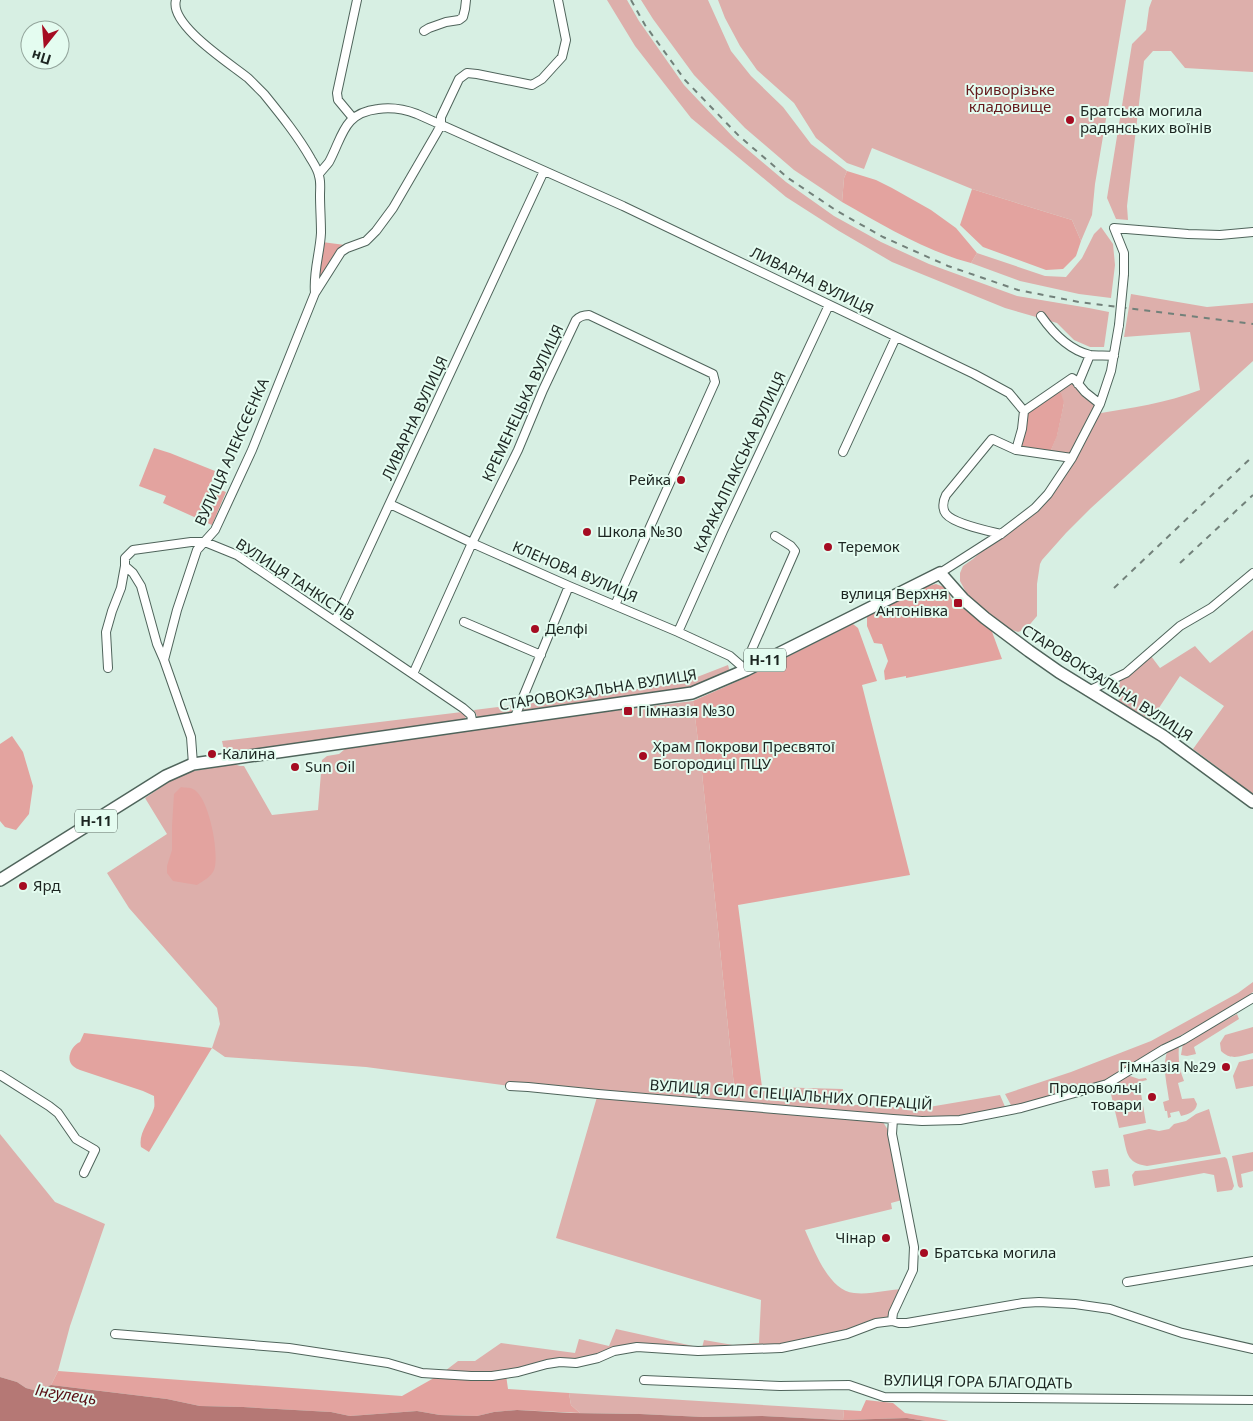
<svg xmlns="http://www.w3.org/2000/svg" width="1253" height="1421" font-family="'Noto Sans',sans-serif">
	<rect width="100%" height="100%" fill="#d7efe3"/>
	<!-- green -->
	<path fill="#ddafab" d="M607,0H627L639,21L684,85L734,138L786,182L834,216L881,242L929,264L1017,296L1089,308L1109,312L1104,347H1090L1074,340L1057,323L1005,308L892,262L839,231L786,197L691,118L635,46Z
		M641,0H708L731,51L751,76L783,107L811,144L847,171L844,178L842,202L794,170L745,128L694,75L653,19Z
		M718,0H1126L1095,184L1092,215L1081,241L1072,220L972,189L872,148L864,169L847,163L816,138L794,103L757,70L740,46L725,18Z
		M1152,0H1253V72L1185,68L1171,51H1153L1144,61L1127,206L1128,220L1116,219L1107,198L1132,44L1146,30L1149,8Z
		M1101,227L1113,244L1115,265L1111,298L1079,294L1020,281L971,263L977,253L1045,276L1066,277L1082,258L1094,234Z
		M1131,294L1207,307L1253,303V361L1091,508L1066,533L1042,560L1040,564L1037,584V616L1026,629L1018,632L1006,628L968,596L960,581V573L963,566L973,559L1001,534L1035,508L1071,459L1049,455L1057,435L1064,403L1053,390L1072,378L1100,404L1095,414C1131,408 1166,403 1200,390L1190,332L1124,337Z
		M1253,630V794L1193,749L1224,706L1180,676L1151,720L1119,702L1118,693L1120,681L1151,656L1160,668L1195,646L1210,663Z
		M728,665L730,672L697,688L521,712V709L524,704L667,685L692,679Z
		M693,701L702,773L734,1086L843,1089L842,1104L888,1107H929L1000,1095L1006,1109L959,1117L921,1119L510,1086L366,1067L225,1057L212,1048L220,1024L217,1008L129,908L107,873L167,834L145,798L170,781L189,772L234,764L240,766H244L272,815L318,810L322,760L327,756L339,754L345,749L539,720Z
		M515,705L510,715L482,720L478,718L474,710Z
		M462,712L465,714L466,721L225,755L222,741Z
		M1253,982V992L1248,996L1209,1021L1162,1045L1105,1081L1012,1107L1005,1094L1071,1072L1151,1041L1238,993Z
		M1237,1014L1239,1019L1194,1047L1196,1054L1187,1056L1181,1055L1183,1043Z
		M1253,1027V1053C1241,1056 1231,1061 1221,1051L1220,1043L1225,1035Z
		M1179,1045C1178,1058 1179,1069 1184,1081L1178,1083L1182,1099L1194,1098L1197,1104C1196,1112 1188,1114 1181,1116L1179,1111L1170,1113L1171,1117L1168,1118L1167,1111H1165L1163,1102L1169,1100C1167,1084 1162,1068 1167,1052Z
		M1253,1059V1086L1236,1089L1233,1076L1239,1062Z
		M1127,1075L1139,1079L1146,1078L1147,1080L1139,1082L1146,1123L1119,1128L1110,1090L1112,1084Z
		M597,1097L873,1119L883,1122L888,1130L902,1200L891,1203L892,1209L805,1230C814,1250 829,1291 854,1293C871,1295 888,1289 905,1289L893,1313L892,1321L876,1323L847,1334L781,1348L698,1351L637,1347L614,1351L598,1358L576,1363L560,1362L547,1364L506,1375L471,1376L441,1374L458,1361H475L501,1343L575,1353L579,1339L609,1346L616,1329L702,1348L704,1340L733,1345L759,1343L761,1300L556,1238Z
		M1209,1109L1221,1154L1147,1166C1126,1163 1127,1152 1123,1135L1149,1129L1159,1131L1169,1129L1174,1124L1186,1121L1196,1114Z
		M0,1134L55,1202L105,1224L70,1326L58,1371L51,1385L37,1391L26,1388L17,1382L0,1377Z
		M1253,1152V1171L1241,1174L1243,1187L1240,1188L1238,1186L1232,1156Z
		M1225,1157L1227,1159L1234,1186L1232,1190L1217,1192L1214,1175L1204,1173L1134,1186L1132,1175L1135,1171L1148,1170Z
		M1108,1169L1110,1186L1095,1188L1092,1171Z
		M569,1393L844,1410L843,1420L762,1416L703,1417L640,1414L580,1413L571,1405Z"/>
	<!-- forest -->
	<path fill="#e3a39f" d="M847,171L876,180L892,188L931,210L956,228L977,253L971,263C925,251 883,225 842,202L844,178Z
		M972,189L1072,220L1081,241L1076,256L1063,269L1046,270L983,247L960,225Z
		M322,242L345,245L320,283L316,282Z
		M1053,390L1061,393L1064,403L1062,413L1057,436L1049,455L1016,450L1024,411Z
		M154,448L170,453L215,471L210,486L226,492L212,525L163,503L166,496L139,486Z
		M936,584L944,587L949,592L951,599L960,607L972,613L991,629L1002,659L906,678V676L885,680L884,671L888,661L882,644L874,643L867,626V615L925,587Z
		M853,624L858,628L877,681L862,685L910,875L738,905L762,1087L734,1086L702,773L693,701L747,677Z
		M12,736L23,752L33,786L29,814L16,830L5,827L0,821V744Z
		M181,787C184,788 190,787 193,789C209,796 220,855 214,870C211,877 203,881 197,885L173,881L167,873V866L172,850V826L174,794Z
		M84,1033L212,1048L149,1152L141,1147C138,1133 150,1121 154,1108C155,1105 154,1100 154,1096L143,1091L80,1070C78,1069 75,1068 73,1066C65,1059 72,1045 80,1042Z
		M58,1371L402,1396L441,1374L506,1375L508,1389L569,1393L571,1405L580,1413L517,1410L494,1412L477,1416L440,1415L417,1411L350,1416L331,1412L243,1407L200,1406L167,1399L51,1385Z
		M866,1400L893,1403L905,1413L949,1421H926L907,1418L843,1420L844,1410L861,1411Z"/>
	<!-- water -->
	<path fill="#b57875" d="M0,1377L17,1382L26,1388L37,1391L51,1385L167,1399L200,1406L243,1407L331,1412L350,1416L417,1411L440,1415L477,1416L494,1412L517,1410L571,1413L640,1414L703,1417L762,1416L843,1420L907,1418L926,1421H0Z"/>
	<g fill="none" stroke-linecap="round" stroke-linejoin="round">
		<defs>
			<path id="street" d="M176,0C169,25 231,64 248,78C253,83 259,89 264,94C281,115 298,136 311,159C314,164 318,170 319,176C321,182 320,189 320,195C320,207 321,220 321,233C320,253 313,272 315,293L252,450L215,530L197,550L177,610L164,660L191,737L193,764
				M424,31L429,28L446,22L459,20L463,17L465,9L466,0
				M353,118L338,100L337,93L357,0
				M319,174C322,170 326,166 329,162C343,136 343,113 378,109C392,107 404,109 417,114L623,206L974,374L1009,393L1024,411L1022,429L1016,450
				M1124,274V253L1114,228L1188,234L1220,235L1253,232
				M315,293L341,252L347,248L366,241L376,231L393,208L436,134L441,125V117L459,79L467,73L477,74L532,85L542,79L562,57L566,40L558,0
				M1041,316C1053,333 1069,350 1090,355C1098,356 1107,355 1114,356
				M1078,384L1090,355
				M1024,411L1072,378L1075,380L1085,392L1100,404
				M843,452L896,337
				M390,504L472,543L569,586L678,632L730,656L746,670L752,649L795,551L791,546L775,536
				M1001,534C989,531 954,524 946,514C942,509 943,501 946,495L992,439L1016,450L1072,458
				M940,573L1001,534L1035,508L1048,494L1072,458L1100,404L1111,371L1119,325
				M335,621L544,171
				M464,622L541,655
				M678,632L723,531L829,305
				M164,660L157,644L141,586L133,573L125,566V558L133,550L191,542H205L237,555L463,708L471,715L473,725
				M108,668L106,632L112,611L121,588L125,566
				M413,674L472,543L518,450L543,390L576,320C580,316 583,315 589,315L713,374L715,382L615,605
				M1088,691L1126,673L1180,626L1211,608L1253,573
				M514,719L569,586
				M0,1075L49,1106L58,1113L76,1139L95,1150L84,1173
				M510,1086L528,1087L598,1094L893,1119L922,1121L960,1120L1021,1108L1107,1084L1164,1049L1183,1040L1253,998
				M1127,1282L1253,1261
				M892,1321L893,1313L913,1270L914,1247L892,1134L893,1119
				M115,1334L289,1348L388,1363L422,1373L471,1376H492L518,1372L547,1364L560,1362L576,1363L598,1358L614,1351L637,1347L698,1351L781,1348L847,1334L876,1323L892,1321L899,1323H907L1023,1303L1039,1302L1075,1304L1110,1309L1182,1333L1253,1349
				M644,1380L780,1386L849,1385L884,1397L1253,1400"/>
			<path id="primary" d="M0,880L166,776L193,764L692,693L746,670L940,573L963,599L985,618L1029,651L1059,672L1163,736L1253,802"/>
		</defs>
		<!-- street casing -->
		<use href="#street" stroke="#4f645b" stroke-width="10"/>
		<!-- primary casing -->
		<use href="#primary" stroke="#4f645b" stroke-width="14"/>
		<!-- street -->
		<use href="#street" stroke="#fff" stroke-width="8"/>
		<!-- primary -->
		<use href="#primary" stroke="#fff" stroke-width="11"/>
		<!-- rail -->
		<path stroke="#72817a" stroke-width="2" stroke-dasharray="6 6" stroke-linecap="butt" d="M631,0L645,25L685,80L739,136L788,178L837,211L883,237L948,266L1018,290L1079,302L1253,324
			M1180,563L1253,495
			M1114,588L1253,456"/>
		<defs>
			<path id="street-bridge" d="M1119,325L1124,274"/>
		</defs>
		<!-- street-bridge casing -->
		<use href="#street-bridge" stroke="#4f645b" stroke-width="10" stroke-linecap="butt"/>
		<!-- street-bridge -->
		<use href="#street-bridge" stroke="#fff" stroke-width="8"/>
	</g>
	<!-- markers -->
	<g fill="#a50c22" stroke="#e4fcf0" stroke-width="2">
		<circle cx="1070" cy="120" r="5"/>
		<circle cx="681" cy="480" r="5"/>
		<circle cx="587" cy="532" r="5"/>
		<circle cx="828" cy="547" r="5"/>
		<rect x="953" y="598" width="10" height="10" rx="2.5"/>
		<circle cx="535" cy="629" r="5"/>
		<rect x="623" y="706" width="10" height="10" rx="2.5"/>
		<circle cx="212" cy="754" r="5"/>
		<circle cx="643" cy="756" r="5"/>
		<circle cx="295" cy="767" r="5"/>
		<circle cx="23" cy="886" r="5"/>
		<circle cx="1226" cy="1067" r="5"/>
		<circle cx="1152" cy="1097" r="5"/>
		<circle cx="886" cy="1238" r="5"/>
		<circle cx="924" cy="1253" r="5"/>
	</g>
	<g text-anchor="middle" stroke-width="4" stroke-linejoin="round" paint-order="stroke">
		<!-- shield labels -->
		<g fill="#e4fcf0" stroke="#58665f" stroke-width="1">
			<rect x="744" y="648.5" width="42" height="23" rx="4"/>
			<rect x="75" y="809.5" width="42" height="23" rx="4"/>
		</g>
		<g font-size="14" font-weight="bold" fill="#1c2521">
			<text x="765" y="665">Н-11</text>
			<text x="96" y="826">Н-11</text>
		</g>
		<!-- park labels -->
		<g font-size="15" fill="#651a1d" stroke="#e4fcf0">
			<text x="1010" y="95">Криворізьке<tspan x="1010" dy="17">кладовище</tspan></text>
		</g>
		<!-- poi labels -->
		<g font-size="15" fill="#1c2521" stroke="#e4fcf0" text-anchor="start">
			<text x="1080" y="116">Братська могила<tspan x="1080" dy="17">радянських воїнів</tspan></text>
			<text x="671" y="485" text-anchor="end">Рейка</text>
			<text x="597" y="537">Школа №30</text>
			<text x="838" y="552">Теремок</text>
			<text x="948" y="599" text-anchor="end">вулиця Верхня<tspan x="948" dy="17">Антонівка</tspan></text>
			<text x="545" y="634">Делфі</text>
			<text x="638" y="716">Гімназія №30</text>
			<text x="653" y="752">Храм Покрови Пресвятої<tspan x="653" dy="17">Богородиці ПЦУ</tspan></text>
			<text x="222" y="759">Калина</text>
			<text x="305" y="772">Sun Oil</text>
			<text x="33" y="891">Ярд</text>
			<text x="1216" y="1072" text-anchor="end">Гімназія №29</text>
			<text x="1142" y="1093" text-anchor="end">Продовольчі<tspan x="1142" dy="17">товари</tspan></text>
			<text x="876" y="1243" text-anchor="end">Чінар</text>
			<text x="934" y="1258">Братська могила</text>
		</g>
		<!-- street labels -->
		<g font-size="15" fill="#1c2521" stroke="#e4fcf0">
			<text transform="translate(812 281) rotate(26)" y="5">ЛИВАРНА ВУЛИЦЯ</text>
			<text transform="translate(523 403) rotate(-65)" y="5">КРЕМЕНЕЦЬКА ВУЛИЦЯ</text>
			<text transform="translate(415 418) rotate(-65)" y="5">ЛИВАРНА ВУЛИЦЯ</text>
			<text transform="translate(232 452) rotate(-66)" y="5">ВУЛИЦЯ АЛЕКСЄЄНКА</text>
			<text transform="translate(740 462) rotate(-65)" y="5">КАРАКАЛПАКСЬКА ВУЛИЦЯ</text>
			<text transform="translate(575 572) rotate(23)" y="5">КЛЕНОВА ВУЛИЦЯ</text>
			<text transform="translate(295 580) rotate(33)" y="5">ВУЛИЦЯ ТАНКІСТІВ</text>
			<text transform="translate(1107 683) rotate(33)" y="5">СТАРОВОКЗАЛЬНА ВУЛИЦЯ</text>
			<text transform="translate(598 690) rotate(-9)" y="5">СТАРОВОКЗАЛЬНА ВУЛИЦЯ</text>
			<text transform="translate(791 1095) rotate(4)" y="5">ВУЛИЦЯ СИЛ СПЕЦІАЛЬНИХ ОПЕРАЦІЙ</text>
			<text transform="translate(978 1382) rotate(1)" y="5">ВУЛИЦЯ ГОРА БЛАГОДАТЬ</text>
		</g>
		<!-- water labels -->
		<g font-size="16" font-style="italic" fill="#5a0f14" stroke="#e4fcf0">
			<text transform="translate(66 1394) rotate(9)" y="6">Інгулець</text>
		</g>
	</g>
	<!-- north arrow -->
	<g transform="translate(45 45) rotate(197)"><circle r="24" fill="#e4fcf0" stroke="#94a69d"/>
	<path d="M0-4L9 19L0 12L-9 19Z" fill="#a50c22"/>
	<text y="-8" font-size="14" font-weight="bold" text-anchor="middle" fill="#1c2521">Пн</text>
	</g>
</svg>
